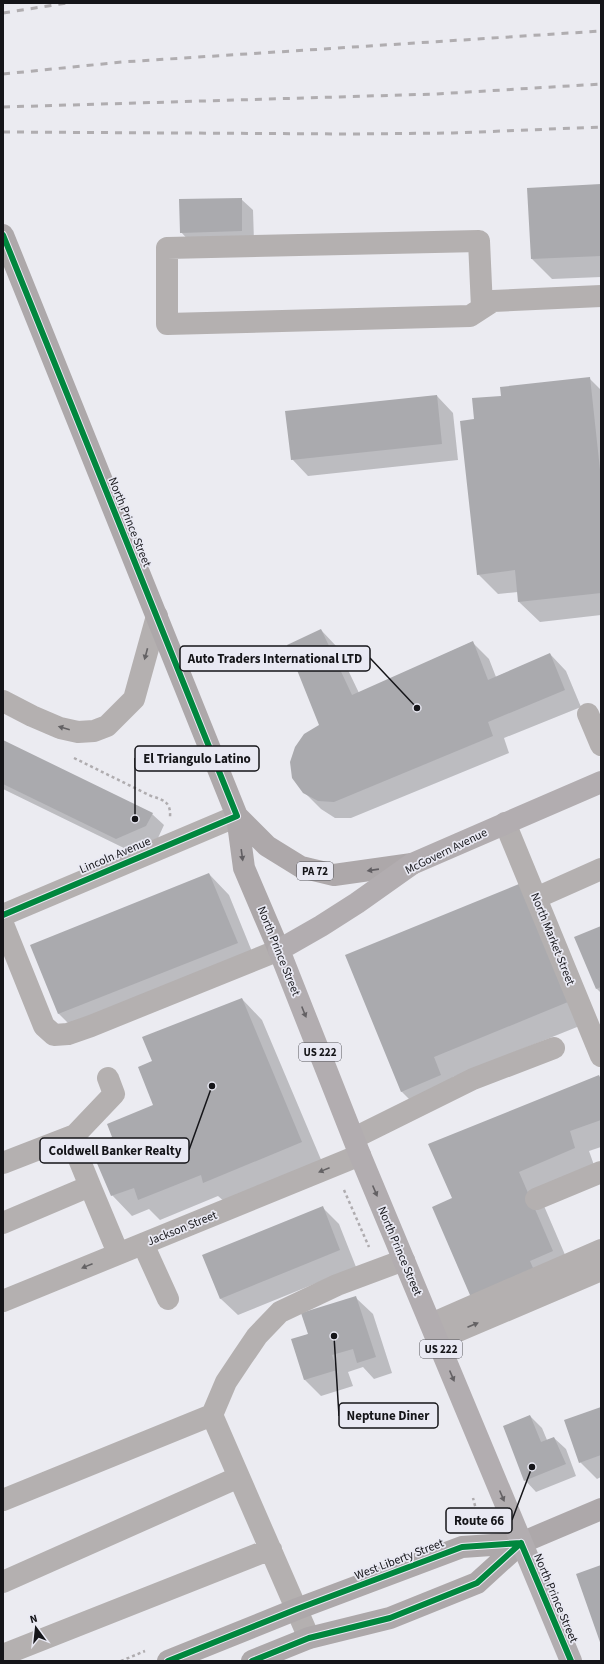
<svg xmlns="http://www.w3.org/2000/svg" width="604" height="1664" font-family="'Source Sans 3',sans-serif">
	<rect width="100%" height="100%" fill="#ebebf1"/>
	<!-- shadow -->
	<path fill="#0003" d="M601,185V277L552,279L532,259Z
		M241,199L253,210L254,242L192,244L181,232Z
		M589,378L601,390V615L540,622L519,602L518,592L498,594L478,574L476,420L502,396Z
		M437,396L453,413L458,460L308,476L292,459Z
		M321,630L337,647L359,693L472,642L489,659L496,677L550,654L566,671L581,707L504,738L509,753L351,818H335L321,809L304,792L321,726Z
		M3,741L152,814L164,825L158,838L128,850L3,789Z
		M209,874L229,895L257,964L79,1034L59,1014L32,945Z
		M519,885L587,1023L453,1077L422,1112L401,1091Z
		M601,927V993L597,989L576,937Z
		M242,999L262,1020L322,1162L225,1202L218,1196L160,1220L149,1209L132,1216L112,1195L113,1138L155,1106L153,1061Z
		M599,1076L601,1079V1147L589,1151L595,1168L538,1192L572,1271L494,1322L453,1199Z
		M323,1208L339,1224L356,1267L238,1315L221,1299L204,1256Z
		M356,1298L373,1314L392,1373L374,1379L363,1367L348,1372L353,1386L321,1396L305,1380L292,1340L309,1334Z
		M601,1408V1477L597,1479L580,1462Z
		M530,1416L542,1428L547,1440L554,1438L566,1449L576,1476L536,1492L525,1480Z"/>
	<!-- building -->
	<path fill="#aaaaae" d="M601,184V256L531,259L527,188Z
		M242,198V231L180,233L179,199Z
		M590,377L601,479V593L518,602L515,570L477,575L460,421L474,419L472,398L501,396L500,387Z
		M437,395L442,444L291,460L285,411Z
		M321,629L352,695L473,641L488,680L550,653L565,690L488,722L493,736L334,802L318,801L303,793L292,778L290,762L295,747L304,734L319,725L287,645Z
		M3,740L153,813L146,826L116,839L3,784Z
		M209,873L238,943L58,1014L30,945Z
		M519,884L568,1002L434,1057L441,1075L401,1092L345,955Z
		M601,926V987L596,989L574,937Z
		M242,998L302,1142L203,1183L201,1175L138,1200L134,1188L111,1196L90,1147L112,1137L107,1124L153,1105L138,1067L152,1061L142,1037Z
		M599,1075L601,1080V1120L570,1131L575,1148L519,1172L553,1251L530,1261L536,1275L473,1302L432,1207L452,1198L428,1144Z
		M323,1206L340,1250L220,1299L202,1255Z
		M356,1296L376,1357L357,1363L353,1349L332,1355L337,1370L304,1380L291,1339L308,1334L301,1313Z
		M601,1407V1455L579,1463L564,1420Z
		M530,1415L541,1442L554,1437L566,1464L524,1481L503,1426Z
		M601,1565V1645L576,1574Z"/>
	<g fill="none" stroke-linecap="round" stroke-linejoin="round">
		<!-- path -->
		<path stroke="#afacaf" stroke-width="2.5" stroke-dasharray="3 3" stroke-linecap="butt" d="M74,758L151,796C164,800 171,802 170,817
			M344,1190L369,1247
			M472,1520L478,1517L473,1498
			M121,1661L145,1651"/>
		<!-- minor -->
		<path stroke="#b4b0b0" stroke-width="22" d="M482,308L479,241L167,248V324L470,316L493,301L601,296
			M3,701L32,716L60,728L78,732L94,731L107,726L134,699L157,616
			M588,714L601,745
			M505,823L601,1056
			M536,898L601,869
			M3,915L237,816
			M3,924L44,1026L54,1035L68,1034L91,1026L279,950
			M70,1137L90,1186
			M354,1138L473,1079L554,1048
			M3,1163L75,1135L114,1094L108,1078
			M536,1199L601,1172
			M3,1223L90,1186L118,1253
			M143,1244L168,1299
			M3,1301L360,1155
			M431,1324L601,1250
			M437,1340L601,1270
			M212,1415L309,1638
			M3,1500L212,1415L226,1382L242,1358L257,1336L280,1312L337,1285L404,1260
			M3,1582L239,1477
			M3,1655L271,1549"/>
		<!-- major -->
		<path stroke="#ada8aa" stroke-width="22" d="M3,235L237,816L244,868L279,950
			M237,816L267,846L301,867L334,875L412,864
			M168,1661L297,1609L462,1547L521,1543L601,1509
			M252,1661L309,1638L390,1618L477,1583L521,1543"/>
		<!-- highway -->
		<path stroke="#b2adb0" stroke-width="22" d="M571,1661L360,1155L279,950L321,926L357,903L412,864L601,782"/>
		<!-- rail -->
		<path stroke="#b0adb0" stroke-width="3" stroke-dasharray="7 7" stroke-linecap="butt" d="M3,13L67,3
			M3,74L122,62L601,31
			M3,107L436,94L601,84
			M3,132L353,134L453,133L601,127"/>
		<defs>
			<path id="cycleway" d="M3,235L237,816L3,915
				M521,1543L571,1661
				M168,1661L297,1609L462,1547L521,1543
				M252,1661L309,1638L390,1618L477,1583L521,1543"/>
		</defs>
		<!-- cycleway casing -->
		<use href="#cycleway" stroke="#e9e9f3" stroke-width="8"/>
		<!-- cycleway -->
		<use href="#cycleway" stroke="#00873e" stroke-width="6"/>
	</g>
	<!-- one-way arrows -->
	<defs><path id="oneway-solid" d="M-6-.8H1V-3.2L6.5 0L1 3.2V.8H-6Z"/></defs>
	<g fill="#646264">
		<use href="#oneway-solid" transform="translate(146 654) rotate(105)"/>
		<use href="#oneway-solid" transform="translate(64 728) rotate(-164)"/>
		<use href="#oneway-solid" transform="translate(324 1170) rotate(158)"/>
		<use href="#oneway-solid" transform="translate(87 1266) rotate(158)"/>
		<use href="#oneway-solid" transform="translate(473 1325) rotate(-23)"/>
	</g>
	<g fill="#615e62">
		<use href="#oneway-solid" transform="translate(242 855) rotate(82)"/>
		<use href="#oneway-solid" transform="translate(373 870) rotate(172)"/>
	</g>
	<g fill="#646164">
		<use href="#oneway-solid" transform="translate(304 1012) rotate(68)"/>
		<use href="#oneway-solid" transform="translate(375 1191) rotate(67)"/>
		<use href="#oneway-solid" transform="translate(452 1376) rotate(67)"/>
		<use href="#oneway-solid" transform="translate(502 1496) rotate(67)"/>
	</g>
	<g text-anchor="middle" stroke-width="3.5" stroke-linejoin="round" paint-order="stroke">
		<!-- shield labels -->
		<g fill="#e9e9f3" stroke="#55555a" stroke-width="1">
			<rect x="297" y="862" width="36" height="18" rx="3"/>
			<rect x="299" y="1043" width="42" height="18" rx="3"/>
			<rect x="420" y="1340" width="42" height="18" rx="3"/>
		</g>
		<g font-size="11" font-weight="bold" fill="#151519">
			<text x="315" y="875">PA 72</text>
			<text x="320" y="1056">US 222</text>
			<text x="441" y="1353">US 222</text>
		</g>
		<!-- street labels -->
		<g font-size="12" fill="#151519" stroke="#e9e9f3">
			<text transform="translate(130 522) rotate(68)" y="4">North Prince Street</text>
			<text transform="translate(446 851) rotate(-26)" y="4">McGovern Avenue</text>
			<text transform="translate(115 855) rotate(-23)" y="4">Lincoln Avenue</text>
			<text transform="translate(553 939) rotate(68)" y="4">North Market Street</text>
			<text transform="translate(279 951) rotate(68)" y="4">North Prince Street</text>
			<text transform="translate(182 1228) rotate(-22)" y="4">Jackson Street</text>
			<text transform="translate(400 1251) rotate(67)" y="4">North Prince Street</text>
			<text transform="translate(399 1559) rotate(-21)" y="4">West Liberty Street</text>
			<text transform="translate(556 1598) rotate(67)" y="4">North Prince Street</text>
		</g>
	</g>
	<!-- callouts -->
	<path fill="none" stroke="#151519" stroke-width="1.5" d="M417 708L370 658M135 819L135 758M212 1086L189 1150M334 1336L339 1416M532 1467L512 1520"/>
	<g fill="#151519" stroke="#e9e9f3" stroke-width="1.5">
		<circle cx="417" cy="708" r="4"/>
		<circle cx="135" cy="819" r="4"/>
		<circle cx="212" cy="1086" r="4"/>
		<circle cx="334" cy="1336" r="4"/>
		<circle cx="532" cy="1467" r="4"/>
	</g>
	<g fill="#e9e9f3" stroke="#151519" stroke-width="1.5">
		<rect x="180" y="646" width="190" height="25" rx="4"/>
		<rect x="135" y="746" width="124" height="25" rx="4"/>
		<rect x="40" y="1138" width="149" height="25" rx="4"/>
		<rect x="339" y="1403" width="99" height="25" rx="4"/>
		<rect x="446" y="1508" width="66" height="25" rx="4"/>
	</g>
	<g font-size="13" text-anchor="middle" font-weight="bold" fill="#151519">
		<text x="275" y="663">Auto Traders International LTD</text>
		<text x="197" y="763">El Triangulo Latino</text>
		<text x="115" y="1155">Coldwell Banker Realty</text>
		<text x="388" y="1420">Neptune Diner</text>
		<text x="479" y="1525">Route 66</text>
	</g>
	<!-- border -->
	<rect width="604" height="1664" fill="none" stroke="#151519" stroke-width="8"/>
	<!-- north arrow -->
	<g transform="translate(36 1628) rotate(345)" stroke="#e9e9f3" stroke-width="3" paint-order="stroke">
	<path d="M0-3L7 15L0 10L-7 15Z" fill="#151519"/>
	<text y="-6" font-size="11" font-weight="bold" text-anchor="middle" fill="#151519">N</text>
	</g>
</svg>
